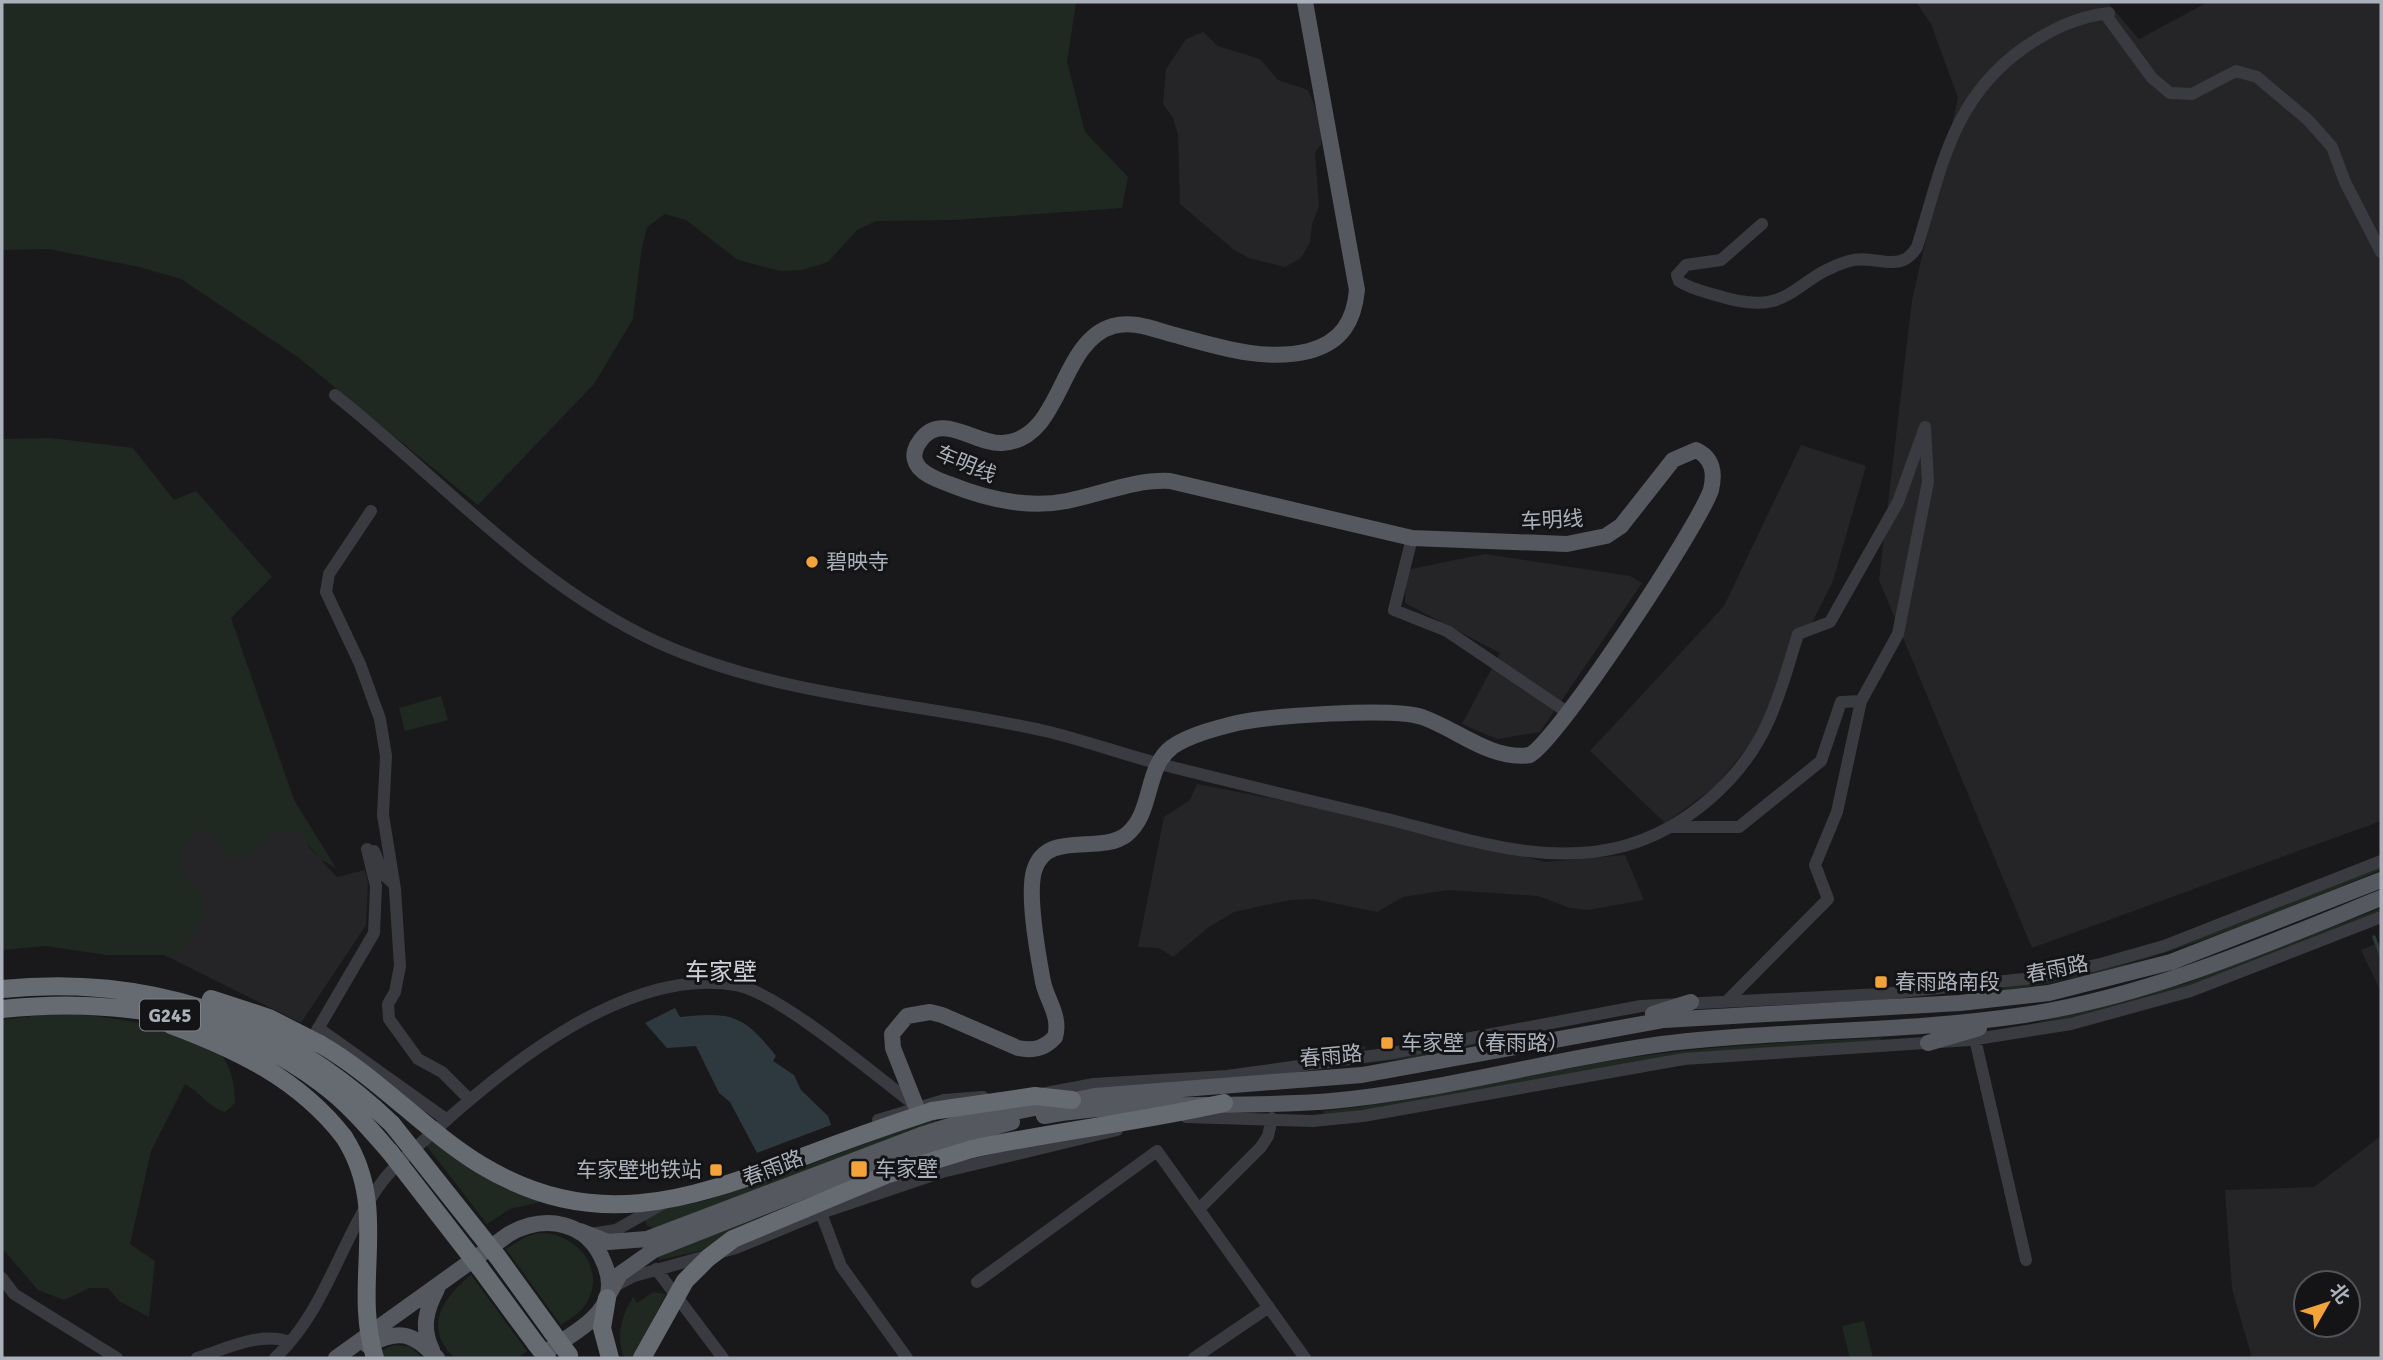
<svg xmlns="http://www.w3.org/2000/svg" width="2383" height="1360" font-family="Signika,'Noto Sans SC',sans-serif">
	<rect width="100%" height="100%" fill="#19191b"/>
	<!-- built -->
	<path fill="#252528" fill-rule="evenodd" d="M1916,2H2107L2139,39L2208,2H2381V821L2032,948L1879,580L1912,300L1958,98L1931,24Z
		M1203,32L1218,46L1260,59L1278,80L1308,90L1322,124L1321,145L1315,152L1319,206L1312,224L1310,242L1301,258L1285,267L1249,258L1234,250L1180,204L1178,135L1173,118L1163,104L1166,69L1186,39Z
		M1801,445L1866,466L1833,581L1751,743L1715,787L1665,823L1590,751L1724,606Z
		M1485,554L1630,576L1642,583L1540,732L1497,739L1462,724L1500,653L1405,603L1406,570Z
		M140,674L298,821L309,847L337,877L365,870L368,882L366,925L301,1023L152,949Z
		M1197,784L1327,809L1546,862L1625,855L1644,900L1588,910L1570,908L1538,896L1448,890L1403,897L1377,912L1314,899L1290,900L1234,912L1209,927L1173,957L1159,948L1138,947L1164,817L1190,800Z
		M2381,942V992L2361,950Z
		M2381,1136V1358H2252L2232,1289L2225,1190L2314,1187ZM2348,1283V1325H2306V1283Z"/>
	<!-- green -->
	<path fill="#202921" d="M2,2H1076L1067,62L1085,132L1128,177L1122,208L953,220L876,221L857,230L828,262L802,270L781,271L738,260L686,220L665,214L647,227L642,247L633,319L594,384L478,505L298,357L181,279L139,267L49,249L2,250Z
		M51,438L133,448L174,500L196,491L272,577L231,618L294,800L336,868L320,859L298,832H275L248,854L228,857L213,833L197,829L182,849V872L200,894L205,916L185,946L174,955H107L46,946L2,950V439Z
		M441,696L448,720L405,731L399,708Z
		M2381,864V870C2257,921 2136,972 2003,991L2002,986L2071,974Z
		M2381,908V913L2253,965L2099,1014L2024,1026L2187,983Z
		M59,1013C105,1016 175,1025 214,1049C231,1060 235,1085 235,1103L225,1112C208,1107 200,1092 185,1084L151,1151L130,1244L155,1261L149,1317L119,1301L108,1288H90L64,1300L38,1290L2,1248V1020Z
		M1609,1017L1413,1058L1315,1069Z
		M1880,1038L1883,1042L1740,1050L1377,1110L1323,1114L1324,1111C1421,1101 1514,1077 1609,1061C1699,1046 1789,1042 1880,1038Z
		M1365,1046L1366,1049L1304,1054L1313,1051Z
		M935,1117L937,1123L838,1158L657,1230L646,1225L645,1218C658,1205 682,1207 700,1202C780,1178 857,1146 935,1117Z
		M428,1135L545,1201L510,1209L487,1224L423,1141Z
		M762,1215L704,1250L659,1260L658,1256Z
		M539,1233C578,1232 610,1273 583,1308C577,1315 568,1320 561,1325L506,1249L525,1237Z
		M471,1275L527,1351L517,1358H455C422,1328 443,1298 471,1275Z
		M653,1292L666,1294L633,1358H624C616,1336 621,1317 633,1297L637,1303Z
		M1864,1321L1873,1358H1850L1842,1326Z
		M394,1345L409,1346L423,1358H383L380,1351Z"/>
	<!-- water -->
	<path fill="#2e393f" d="M675,1008L680,1017C731,1012 743,1014 776,1056L773,1061L794,1075L801,1090L828,1116L831,1125L757,1153L730,1102L719,1093L696,1046L667,1048L645,1023Z"/>
	<g fill="none" stroke-linecap="round" stroke-linejoin="round">
		<!-- stream -->
		<path stroke="#2e393f" stroke-width="3.5" d="M2374,937L2381,956"/>
		<!-- minor -->
		<path stroke="#3a3b40" stroke-width="12" d="M1762,224L1721,260L1686,265L1677,275L1679,281C1690,289 1706,292 1719,296C1793,319 1791,278 1849,261C1874,253 1900,276 1917,247C1942,167 1952,98 2025,47C2052,29 2076,17 2109,13L2108,18L2152,78L2170,93L2192,94L2236,71L2257,77L2308,120L2332,147L2345,182L2381,252
			M335,395C441,479 532,584 657,642C778,697 917,702 1045,731C1084,740 1121,754 1160,764C1234,783 1308,800 1383,818C1461,837 1544,868 1624,846C1685,829 1742,780 1768,722C1781,694 1789,663 1798,634L1830,622L1898,502L1925,427L1928,482L1898,634L1861,701L1841,702L1821,761L1739,827H1671
			M371,511L329,574L326,592L360,664L380,719L386,756L383,815L395,889L400,966L395,992L388,1004L389,1019L418,1059L442,1072L469,1099
			M1412,538L1394,610L1447,631L1567,712
			M374,851L384,875L394,884
			M1727,1001L1828,899L1815,865L1837,812L1861,701
			M318,1028L447,1120
			M312,1039L374,933L376,886L367,849
			M1975,1039L2026,1260
			M1046,1093L1094,1084L1227,1076L1392,1053L1641,1006L1882,994L2024,979L2097,965L2164,946L2381,861
			M1186,1117L1313,1121L1363,1116L1684,1059L1970,1040L2071,1024L2191,991L2381,917
			M878,1120L944,1100L983,1097
			M1200,1208L1261,1147L1268,1136L1272,1118
			M821,1213L841,1266L907,1358
			M590,1234L616,1230L662,1204
			M656,1269L723,1358
			M2,1278L14,1294L117,1358
			M977,1282L1157,1151L1305,1358
			M615,1286L634,1276L736,1248L821,1213L942,1172L1117,1130
			M197,1358C226,1349 260,1331 290,1342
			M275,1358C326,1311 341,1237 382,1182C395,1164 415,1149 431,1134C505,1066 628,966 736,985C780,993 877,1077 916,1106
			M1194,1358L1269,1307"/>
		<!-- major -->
		<path stroke="#56585f" stroke-width="16" d="M1653,1014L1691,1002
			M1928,1043L1979,1028
			M916,1106L893,1048L892,1034L907,1016L930,1012L942,1015L1018,1048C1033,1051 1044,1049 1055,1037C1061,1016 1047,1001 1043,982C1038,955 1027,896 1034,871C1046,829 1099,855 1126,835C1154,813 1144,768 1172,747C1189,735 1217,728 1237,723C1270,716 1392,707 1422,717C1457,729 1491,761 1530,755C1560,737 1697,529 1711,490C1715,473 1713,458 1696,450L1673,460L1621,526L1606,536L1567,544L1412,538L1170,481C1135,479 1102,494 1067,501C1027,509 986,499 949,484C938,480 918,473 915,460C913,454 916,446 920,441C941,410 976,445 1002,443C1063,440 1058,342 1113,326C1134,320 1155,330 1175,335C1219,347 1264,362 1309,351C1342,342 1354,321 1357,290L1305,2
			M1044,1116C1140,1099 1235,1109 1331,1101C1443,1091 1551,1059 1662,1044C1782,1029 1904,1033 2024,1015C2149,996 2265,945 2381,898
			M580,1231L608,1242L647,1239L921,1135L959,1123L1095,1096L1362,1075L1664,1020L1960,1003L2049,993L2171,962L2381,880
			M607,1298L620,1274L654,1250L890,1157L1012,1122
			M367,1345C400,1329 412,1332 437,1358
			M432,1350C421,1328 426,1310 437,1289
			M336,1358L509,1234C545,1214 588,1221 604,1263C609,1274 611,1288 606,1300C597,1322 567,1337 549,1350"/>
		<!-- highway -->
		<path stroke="#666a71" stroke-width="18" d="M2,989C153,974 282,1019 392,1124
			M211,999L269,1018L320,1044
			M2,1009C112,997 232,1014 322,1084C348,1103 369,1128 390,1152
			M171,1025C238,1050 299,1079 344,1137
			M932,1111L1035,1096L1072,1100
			M972,1149C1055,1131 1140,1122 1224,1103
			M497,1256L552,1332
			M480,1268L536,1344
			M607,1298L602,1328L610,1358"/>
		<!-- highway-bridge -->
		<path stroke="#666a71" stroke-width="18" d="M320,1044C379,1078 424,1130 481,1165C593,1232 685,1202 797,1159C841,1142 886,1126 932,1111
			M392,1124L497,1256
			M344,1137C391,1210 351,1282 375,1358
			M390,1152L480,1268
			M552,1332L569,1355
			M536,1344L547,1358
			M642,1358L685,1281L708,1258L733,1239L886,1175L972,1149"/>
	</g>
	<!-- markers -->
	<g fill="#f2a339" stroke="#141416" stroke-width="2.5">
		<circle cx="812" cy="562" r="7"/>
		<rect x="1874" y="975" width="14" height="14" rx="3.5"/>
		<rect x="1380" y="1036" width="14" height="14" rx="3.5"/>
		<rect x="850" y="1160" width="18" height="18" rx="3.5"/>
		<rect x="709" y="1163" width="14" height="14" rx="3.5"/>
	</g>
	<g text-anchor="middle" stroke-width="6" stroke-linejoin="round" paint-order="stroke">
		<!-- shield labels -->
		<rect fill="#141416" stroke="#7e8289" stroke-width="2" x="140" y="999.5" width="60" height="31" rx="5"/>
		<g font-size="19" font-weight="bold" fill="#abb1ba">
			<text x="170" y="1022">G245</text>
		</g>
		<!-- street labels -->
		<g font-size="21" fill="#abb1ba" stroke="#141416">
			<text transform="translate(966 464) rotate(23)" y="7">车明线</text>
			<text transform="translate(1552 520) rotate(-3)" y="7">车明线</text>
			<text transform="translate(2057 969) rotate(-11)" y="7">春雨路</text>
			<text transform="translate(1331 1056) rotate(-5)" y="7">春雨路</text>
			<text transform="translate(773 1168) rotate(-21)" y="7">春雨路</text>
		</g>
		<!-- poi labels -->
		<g font-size="21" fill="#abb1ba" stroke="#141416" text-anchor="start">
			<text x="826" y="569">碧映寺</text>
			<text x="1895" y="989">春雨路南段</text>
			<text x="1401" y="1050">车家壁（春雨路）</text>
			<text x="875" y="1176">车家壁</text>
			<text x="702" y="1177" text-anchor="end">车家壁地铁站</text>
		</g>
		<!-- quarter labels -->
		<g font-size="24" fill="#ccd0d6" stroke="#141416">
			<text x="721" y="980">车家壁</text>
		</g>
	</g>
	<!-- border -->
	<rect width="2383" height="1360" fill="none" stroke="#abb1ba" stroke-width="7"/>
	<!-- north arrow -->
	<g transform="translate(2327 1304) rotate(51)"><circle r="33" fill="#141416" stroke="#505358" stroke-width="2"/>
	<path d="M0-5L12 26L0 18L-12 26Z" fill="#f2a339"/>
	<text y="-10" font-size="19" font-weight="bold" text-anchor="middle" fill="#abb1ba">北</text>
	</g>
</svg>
